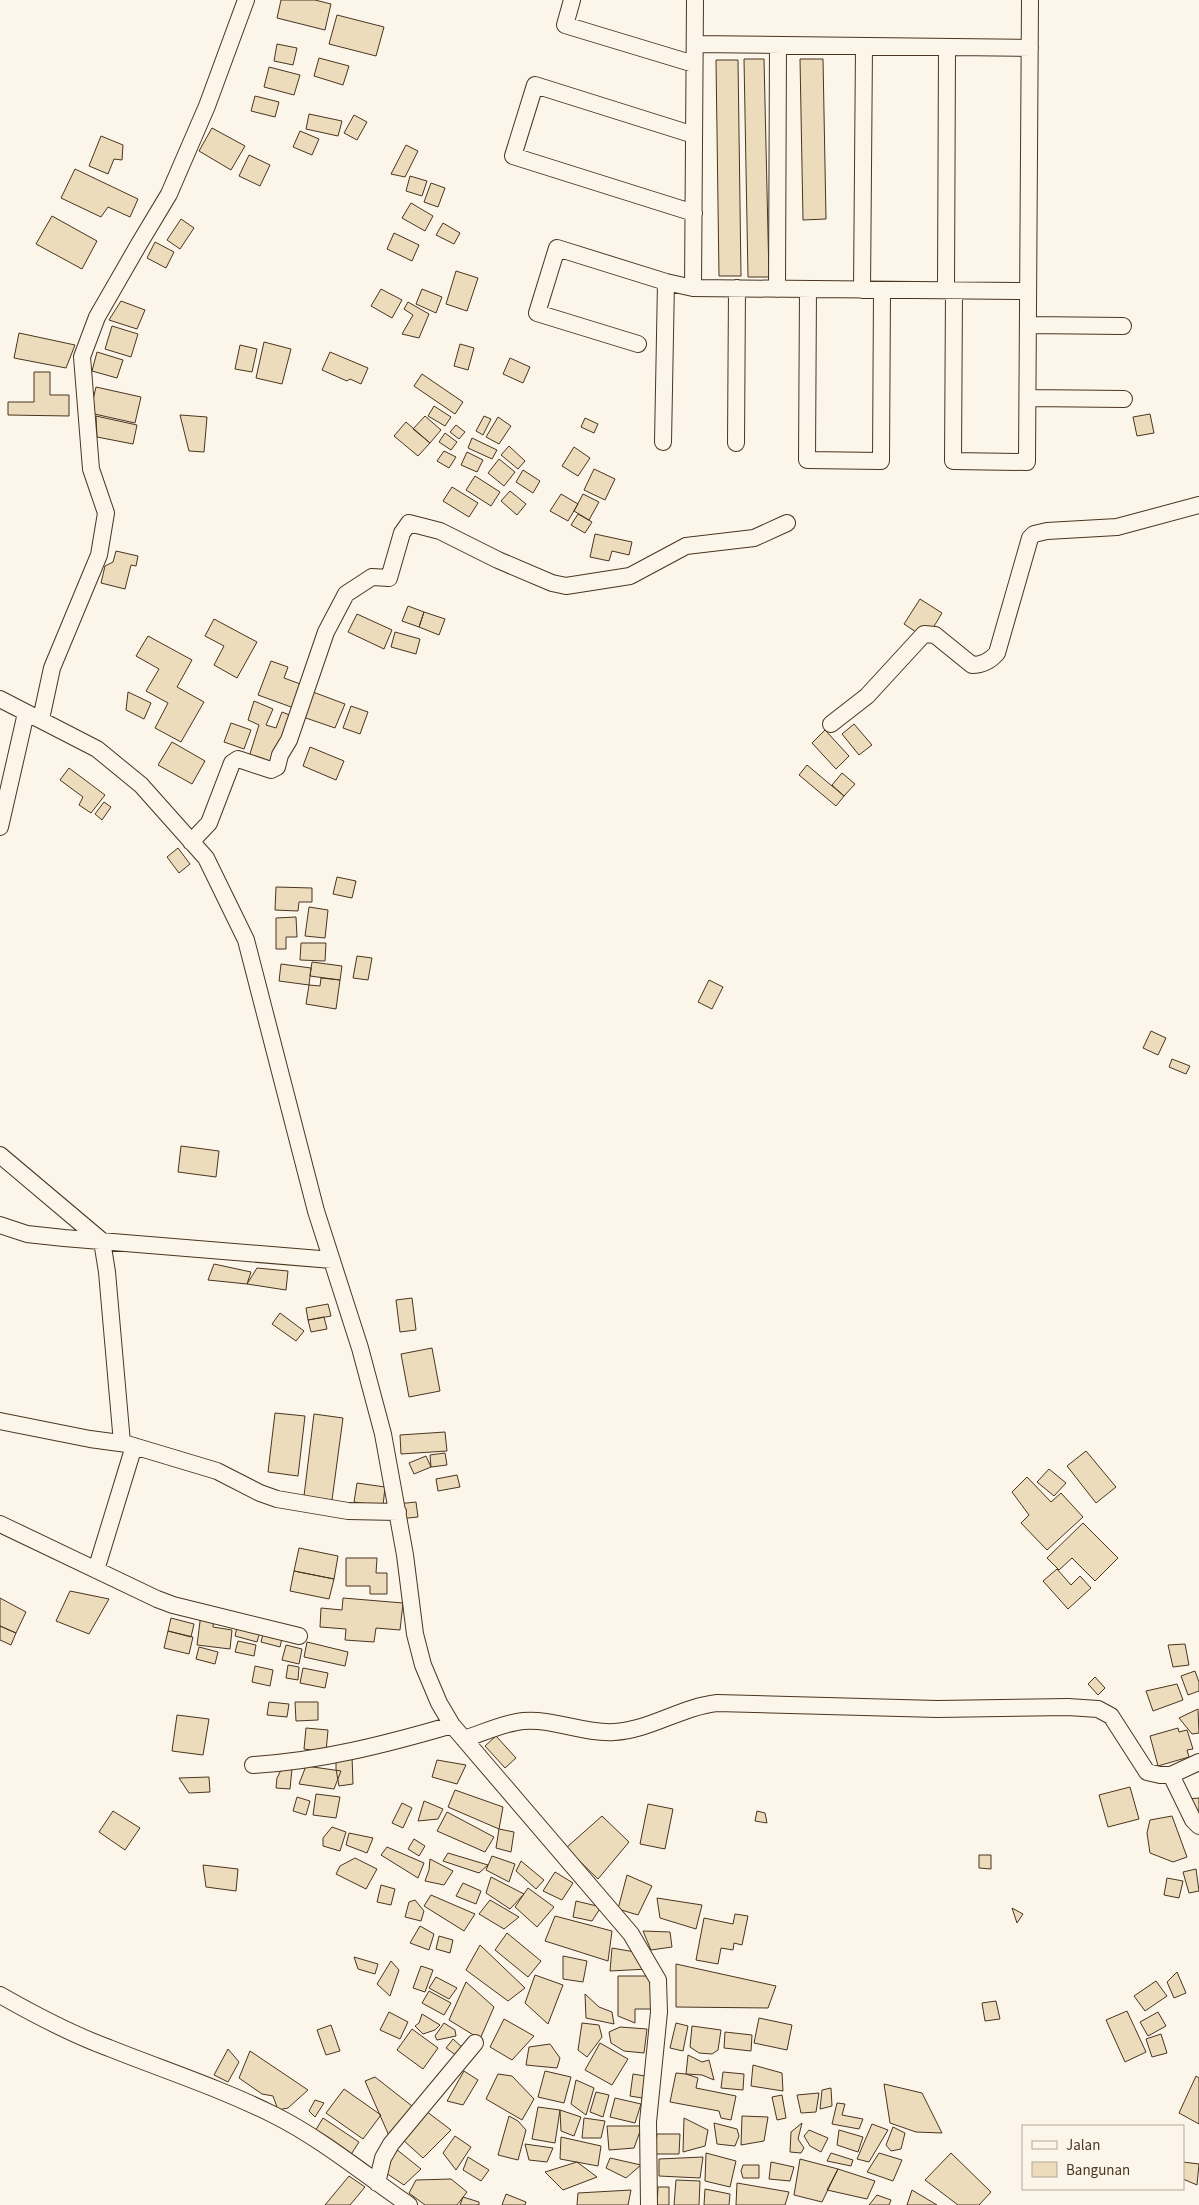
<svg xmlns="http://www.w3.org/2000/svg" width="1199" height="2205" font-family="'Source Sans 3',sans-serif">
	<rect width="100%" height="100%" fill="#fbf6e9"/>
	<!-- building -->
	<path fill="#ecdcbc" stroke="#4a3520" d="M281,0H315L331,4L325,30L277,18Z
		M337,15L384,27L376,56L329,44Z
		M277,44L297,48L293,65L274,61Z
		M319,58L349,66L343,85L314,76Z
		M744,59H764L769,277H748Z
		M800,59H823L826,219L803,220Z
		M716,60H738L741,276H719Z
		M269,67L300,75L294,95L264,87Z
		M255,96L279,102L275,117L251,111Z
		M309,114L342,121L338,136L306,129Z
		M354,115L367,122L357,140L344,133Z
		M212,128L245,146L231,170L199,151Z
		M300,131L319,139L312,155L293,147Z
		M101,136L123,145L122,160L114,159L108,174L89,166Z
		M406,145L418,151L405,177L391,174Z
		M249,155L270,165L260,186L239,176Z
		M75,169L138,199L130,217L108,207L101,217L61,198Z
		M410,176L427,181L422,196L406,191Z
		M431,183L445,188L438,207L424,202Z
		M411,203L433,216L425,231L402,218Z
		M52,216L97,241L82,269L36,244Z
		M181,219L194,228L180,249L167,240Z
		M443,223L460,233L454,244L436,235Z
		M394,233L419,245L412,261L387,249Z
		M155,242L174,252L166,268L147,258Z
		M456,271L478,278L467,311L446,304Z
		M381,289L402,300L392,318L371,306Z
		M422,289L442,297L436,313L416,304Z
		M121,301L145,310L137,329L109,320Z
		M408,302L429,314L419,338L402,334L413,315L404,309Z
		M112,326L138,334L131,357L105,349Z
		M19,333L75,345L66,368L14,358Z
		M264,342L291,349L282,384L256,378Z
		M460,344L474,348L468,370L454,366Z
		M240,345L257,349L252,372L235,369Z
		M97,352L123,360L117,378L92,371Z
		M330,352L368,368L361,384L350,379L347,381L322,370Z
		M510,358L530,367L523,383L503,374Z
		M34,372H50V395H69V416L8,415V402H34Z
		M422,374L463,402L455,414L414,386Z
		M96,387L141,397L135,423L90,413Z
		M434,406L451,417L445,426L428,416Z
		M1150,414L1154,433L1137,436L1133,417Z
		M180,415L207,417L204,452L189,451Z
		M96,416L137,425L133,444L97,437Z
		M425,416L441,430L430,443L413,429Z
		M484,416L491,419L483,435L476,431Z
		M498,417L511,426L499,444L486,437Z
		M585,418L598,424L594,433L581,427Z
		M406,422L430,443L418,456L394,436Z
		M456,425L465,432L459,439L450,432Z
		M445,433L457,442L451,450L439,442Z
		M472,438L497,450L492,459L468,448Z
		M509,446L525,461L518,469L501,455Z
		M574,447L590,458L578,476L562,466Z
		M444,451L456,457L449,468L437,461Z
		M467,452L483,460L477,472L461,465Z
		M499,459L515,472L504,486L488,473Z
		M594,469L615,479L605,500L584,490Z
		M523,470L540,481L533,493L516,482Z
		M475,476L500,492L491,506L466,490Z
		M452,487L478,503L469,517L443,501Z
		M510,491L526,504L517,515L501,501Z
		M561,494L578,504L568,521L550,511Z
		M583,494L599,502L589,520L574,511Z
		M578,514L592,522L585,533L571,525Z
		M595,534L632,542L629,555L612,551L609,561L590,557Z
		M116,551L138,556L136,566L131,565L125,589L101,583L105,566L113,562Z
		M920,599L942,613L933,628L916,632L904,624Z
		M408,606L424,612L419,627L402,621Z
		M424,612L445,619L439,635L419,627Z
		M357,614L392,630L384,649L348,632Z
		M214,619L257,642L237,678L214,665L224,646L205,636Z
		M395,632L420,639L416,654L391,647Z
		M148,636L192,660L177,687L204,702L181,742L155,728L168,703L146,691L159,669L136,656Z
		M271,661L288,667L284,678L303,685L294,708L258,695Z
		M128,692L151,703L144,719L126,710Z
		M313,692L345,704L335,728L303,717Z
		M254,701L273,709L266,725L276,728L282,712L292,716L271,766L249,757L259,725L248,720Z
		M351,706L368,712L360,734L343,728Z
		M231,723L251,730L244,749L224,742Z
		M854,724L872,745L859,755L842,734Z
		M825,730L849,756L836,769L812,743Z
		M172,742L205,761L192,784L158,765Z
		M310,747L344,761L336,780L303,766Z
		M807,765L844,796L836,806L799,775Z
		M69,768L105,795L91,813L79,805L83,797L60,780Z
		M842,773L855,784L844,796L832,785Z
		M104,802L111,807L102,820L95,814Z
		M178,848L190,864L179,873L167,857Z
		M337,877L356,881L352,898L333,894Z
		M276,887L312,888V902H299L298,911L275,910Z
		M309,907L328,910L325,938L305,936Z
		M296,917L297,937H286V949H276V918Z
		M301,943H326L325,961L300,960Z
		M357,956L372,958L368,980L353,978Z
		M312,962L342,966L340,980L310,976Z
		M281,964L311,968L309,985L279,981Z
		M321,978L340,980L336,1009L306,1004L309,985L320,986Z
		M709,980L723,987L712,1009L698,1002Z
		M1151,1031L1166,1038L1158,1055L1143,1048Z
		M1172,1059L1190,1066L1186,1074L1169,1067Z
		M181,1146L219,1151L216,1177L178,1172Z
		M214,1264L251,1272L247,1284L208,1280Z
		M257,1268L288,1271L286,1290L247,1284Z
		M412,1298L416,1330L400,1332L396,1300Z
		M328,1304L331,1316L308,1320L306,1308Z
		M280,1313L304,1331L296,1341L272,1324Z
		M324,1317L327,1329L311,1332L308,1320Z
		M432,1348L440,1391L409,1397L401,1354Z
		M275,1413L305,1416L298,1476L268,1472Z
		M314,1414L343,1418L332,1500L304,1496Z
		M445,1432L447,1451L401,1454L400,1435Z
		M1086,1451L1116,1487L1096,1503L1067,1466Z
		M445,1453L447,1465L431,1467L430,1455Z
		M426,1456L431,1467L414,1474L409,1463Z
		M1049,1469L1066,1483L1054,1496L1037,1482Z
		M457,1475L460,1487L438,1491L436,1479Z
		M1027,1477L1051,1502L1061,1493L1083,1517L1047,1550L1021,1523L1029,1515L1012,1492Z
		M357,1483L385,1487L383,1506L354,1502Z
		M416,1502L418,1517L389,1520L387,1505Z
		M1083,1523L1118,1558L1095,1581L1072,1558L1059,1570L1047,1558Z
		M299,1548L338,1556L334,1579L294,1571Z
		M346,1558H377L376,1573H387V1594H370V1586H346Z
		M1057,1569L1071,1585L1080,1576L1091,1588L1068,1609L1043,1581Z
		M294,1571L334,1579L329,1599L290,1591Z
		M70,1591L109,1599L89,1634L56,1621Z
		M0,1598L26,1612L16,1633L0,1626Z
		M343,1598L403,1603L400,1630L376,1628L374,1642L345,1640L346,1629L320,1627L321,1608L342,1610Z
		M201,1614L214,1615L213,1627L232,1630L230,1649L197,1645Z
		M171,1618L194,1624L191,1637L168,1631Z
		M238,1623L261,1628L257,1642L235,1636Z
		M0,1626L16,1633L11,1645L0,1640Z
		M264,1630L283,1634L280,1647L261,1642Z
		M168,1631L193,1637L189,1654L164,1648Z
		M238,1641L256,1645L254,1656L235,1652Z
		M307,1642L348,1652L345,1666L304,1657Z
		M1185,1644L1189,1665L1173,1667L1168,1645Z
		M286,1645L302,1649L299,1664L282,1660Z
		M199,1647L218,1652L215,1664L196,1659Z
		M288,1665L299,1667L298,1680L286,1678Z
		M255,1666L273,1670L270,1686L252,1682Z
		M303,1668L328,1673L325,1688L300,1683Z
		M1195,1671L1199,1682V1691L1188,1695L1181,1676Z
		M1095,1677L1105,1688L1098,1695L1088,1684Z
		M1177,1684L1183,1700L1153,1711L1146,1691Z
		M269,1702L289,1704L287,1717L267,1715Z
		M295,1702H318V1720L296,1721Z
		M1198,1709L1199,1733L1192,1734L1179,1718Z
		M177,1715L209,1719L203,1755L172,1751Z
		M306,1728L328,1730L326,1752L304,1749Z
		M1178,1728L1179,1732L1187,1730L1193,1749L1187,1750L1189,1757L1158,1766L1150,1736Z
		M496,1736L516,1758L505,1768L485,1746Z
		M352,1756L353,1784L339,1786L336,1769V1758Z
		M437,1760L466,1765L457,1784L432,1777Z
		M306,1766L341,1771L334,1789L299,1784Z
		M282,1768L292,1769L290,1789L276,1788L277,1778Z
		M209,1777L210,1792L189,1793L179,1778Z
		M1130,1787L1139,1819L1108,1827L1099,1795Z
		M455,1790L503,1807L499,1829L448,1807Z
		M316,1794L340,1797L336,1818L313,1815Z
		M297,1797L310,1801L306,1815L293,1811Z
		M1199,1798V1810L1192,1813L1187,1799Z
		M424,1801L443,1809L438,1819L418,1821Z
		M402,1803L412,1808L403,1828L392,1823Z
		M648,1804L673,1809L665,1849L640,1844Z
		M113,1811L140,1828L125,1850L99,1832Z
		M757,1811L765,1813L767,1823L755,1821Z
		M447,1812L494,1837L485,1852L437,1831Z
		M602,1816L629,1842L598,1879L566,1848Z
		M1172,1816L1187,1857L1173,1862L1150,1853L1147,1833L1150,1820Z
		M332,1827L346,1832L340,1851L323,1846V1838Z
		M499,1829L514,1832L511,1852L496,1848Z
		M349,1833L373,1838L367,1853L346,1845Z
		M414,1839L425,1846L419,1856L408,1849Z
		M387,1847L424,1863L418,1878L381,1855Z
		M448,1853L488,1865L479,1873L443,1861Z
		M979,1855H991V1869L979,1868Z
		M492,1856L515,1864L509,1882L486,1870Z
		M355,1858L377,1869L366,1889L336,1874L340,1866Z
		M430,1859L453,1871L444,1885L425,1881L429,1870Z
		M521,1861L544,1880L536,1889L516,1871Z
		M203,1865L238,1869L236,1891L206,1887Z
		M1196,1869L1199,1891L1189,1893L1183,1872Z
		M555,1872L573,1883L562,1900L543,1891Z
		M627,1875L652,1886L638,1915L618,1909Z
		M491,1877L524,1894L510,1909L486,1893Z
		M1167,1878L1183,1881L1179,1898L1164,1895Z
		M463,1883L481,1891L476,1904L456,1896Z
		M381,1885L395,1889L391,1905L377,1902Z
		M528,1888L554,1907L537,1927L515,1907Z
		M431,1895L475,1914L464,1931L424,1906Z
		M657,1898L702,1905L696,1929L660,1918Z
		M415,1900L424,1911L421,1921L405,1917L409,1902Z
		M490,1900L519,1917L504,1929L479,1914Z
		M576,1901L601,1907L592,1921L573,1917Z
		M1012,1908L1023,1914L1017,1923Z
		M735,1914L748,1916L742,1945L734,1943L733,1950L721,1948L718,1964L696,1960L704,1918L733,1924Z
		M555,1916L612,1931L608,1961L545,1941Z
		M420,1926L434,1934L429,1950L410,1943Z
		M643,1931L670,1932L672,1947L651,1950Z
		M507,1933L541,1961L528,1977L495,1950Z
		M439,1936L453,1940L450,1953L436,1949Z
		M480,1945L525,1988L508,2001L466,1970Z
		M612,1948L635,1952L648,1969L610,1971Z
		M563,1956L587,1961L583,1982L563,1979Z
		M354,1957L378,1964L375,1974L358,1969Z
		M391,1961L399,1970L390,1996L377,1984Z
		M676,1964L776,1986L768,2008L676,2007Z
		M421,1966L433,1970L425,1992L413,1988Z
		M1177,1972L1186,1993L1174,1998L1167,1982Z
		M535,1975L563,1985L548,2024L525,2003Z
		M618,1976H655V2009H635V2023L618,2016Z
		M436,1977L457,1988L449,1999L429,1988Z
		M1156,1981L1167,1996L1145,2011L1134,1996Z
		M466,1982L494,2007L480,2039L449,2020Z
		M429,1991L451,2003L444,2015L422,2003Z
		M585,1994L599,2007L612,2012L614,2024L586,2018Z
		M996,2001L1000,2019L985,2021L982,2003Z
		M1127,2011L1146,2052L1125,2062L1106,2020Z
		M389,2012L408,2022L400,2039L380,2030Z
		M1158,2012L1166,2026L1148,2036L1140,2022Z
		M422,2014L440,2025L435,2030L423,2034L415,2026L419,2023Z
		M759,2018L792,2025L787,2050L754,2043Z
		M504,2019L534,2036L512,2060L490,2047Z
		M444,2023L455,2030L456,2036L437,2040L435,2036Z
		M582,2023L599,2025L602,2037L587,2057L578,2050Z
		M676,2023L688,2026L683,2051L670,2048Z
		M331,2025L340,2051L326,2055L317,2030Z
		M692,2026L721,2030L718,2050L712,2054L699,2053L690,2047Z
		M620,2027L647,2029L644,2053L624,2051L611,2043L609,2032Z
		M412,2029L438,2048L423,2069L397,2050Z
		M725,2032L752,2035L751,2051L724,2048Z
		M1161,2034L1167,2053L1152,2057L1146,2039Z
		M453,2039L463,2048L457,2056L446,2048Z
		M600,2043L628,2059L612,2085L585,2070Z
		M550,2044L560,2058L557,2068L526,2065L529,2047Z
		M228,2049L239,2062L228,2082L214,2075Z
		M250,2051L308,2090L288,2108L278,2110L273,2096L262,2094L239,2078Z
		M688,2055L702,2062L709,2060L714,2080L702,2075L686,2074Z
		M753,2065L782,2073L783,2091L751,2086Z
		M464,2071L478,2080L463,2105L447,2101Z
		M545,2071L571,2077L564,2103L538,2097Z
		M723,2072L744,2074L743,2090L721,2088Z
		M676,2073L686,2074L698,2078L696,2088L736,2096L731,2120L721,2118L719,2111L670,2102Z
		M498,2074L512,2076L534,2099L522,2120L486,2099Z
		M633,2074L645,2076L642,2098L630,2096Z
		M1196,2076L1199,2078V2124L1179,2113Z
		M375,2077L412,2106L390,2138L365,2081Z
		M576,2080L594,2088L586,2115L571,2104Z
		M884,2084L922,2093L942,2133L916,2132L890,2123Z
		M831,2088L832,2106L820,2109L822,2090Z
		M344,2089L381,2115L363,2139L326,2113Z
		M596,2092L609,2095L603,2117L590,2112Z
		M819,2093L816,2112L801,2113L797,2095Z
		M782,2095L786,2118L777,2120L772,2097Z
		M615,2098L641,2104L635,2123L610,2117Z
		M315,2100L324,2103L315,2117L309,2111Z
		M837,2103L845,2104L842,2115L863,2119L859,2129L832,2124Z
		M538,2107L560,2110L555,2143L532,2139Z
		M560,2110L581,2117L574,2136L561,2131Z
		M426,2111L451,2130L423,2158L403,2140Z
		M509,2116L518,2121L526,2130L518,2160L498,2155Z
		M742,2116L768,2117L764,2141L741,2145Z
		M323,2118L359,2142L350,2156L314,2133Z
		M584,2118L605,2121L601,2138H582Z
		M684,2118L708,2130L705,2146L683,2152Z
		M714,2123L737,2129L739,2136L735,2146L717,2144Z
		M802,2123L798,2139L804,2148L801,2153L790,2152L791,2132Z
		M872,2124L888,2130L869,2162L857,2159Z
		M607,2126H642L634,2148L609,2150Z
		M893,2127L905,2133L901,2149L891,2151L886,2145Z
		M809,2130L828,2138L821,2152L810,2146L804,2136Z
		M839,2130L863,2137L858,2152L837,2145Z
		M657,2134H680L679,2154H655Z
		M455,2136L471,2147L456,2170L443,2153Z
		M561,2137L601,2146L598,2166L560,2159Z
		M525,2144L553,2148L547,2162L529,2160Z
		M396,2149L421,2169L404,2185L386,2173L389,2158Z
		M706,2153L736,2161L730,2187L705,2181Z
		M831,2153L853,2160L851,2166L827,2161Z
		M879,2153L902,2160L893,2181L867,2172Z
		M951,2153L991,2192L979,2205H958L925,2180Z
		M468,2157L489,2170L481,2181L463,2170Z
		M703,2157L700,2178L659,2176V2159Z
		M610,2158L641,2165L626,2178L606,2168Z
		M800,2159L838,2169L822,2202L794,2195Z
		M577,2162L597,2177L563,2190L545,2172Z
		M771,2162L794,2167L790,2181L769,2179Z
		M1183,2162L1199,2164L1197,2185L1183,2179Z
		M743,2165H759V2178H743L741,2171Z
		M838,2169L875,2181L867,2199L827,2190Z
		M349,2176L365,2187L350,2205H325Z
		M451,2179L467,2192L457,2205H425L409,2193L416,2180Z
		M676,2180L700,2181L699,2205H674Z
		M737,2183L789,2192L785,2205H736Z
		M658,2187H669V2205H657Z
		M705,2189L730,2194L729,2205H704Z
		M631,2190L628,2205H577L578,2193Z
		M912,2190L937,2205H907Z
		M506,2194L526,2202L525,2205H502Z
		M877,2195L891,2200L889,2205H869Z
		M463,2197L479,2202V2205H460Z"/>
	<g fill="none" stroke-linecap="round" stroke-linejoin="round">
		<defs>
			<path id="street" d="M572,0L565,25L694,64
				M695,0L693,288L1028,291
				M695,44L1030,48
				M694,213L513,156L535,85L694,135
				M777,289L778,45
				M808,289L807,460L881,461L882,290
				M862,290L864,46
				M946,290L947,47
				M954,291L953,461L1027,462L1030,0
				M1028,325L1123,326
				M638,344L537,313L557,248L666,282L693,288
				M1028,398L1124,399
				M663,442L666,282
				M736,443L737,288
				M0,699L97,749L141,785L206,858L246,940L316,1211L360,1348L383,1434L405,1555L415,1634L423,1665L439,1703L452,1725L631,1934L658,1980L659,2012L648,2122L649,2205
				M41,719L52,668L99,555L106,513L91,469L82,357L97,317L139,244L169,194L207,106L246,0
				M831,724L867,696L924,634L935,635L972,665C982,665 991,660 997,653L1030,538L1034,534L1047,531L1117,527L1199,505
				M0,827L26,713
				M191,842L209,823L232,763L238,759L271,770L277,767L280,755L289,740L326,632L346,594L372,577L389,578L402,533L409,523L440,531L498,560L552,583L566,586L630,576L686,546L754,538L787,523
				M0,1155L102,1241L107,1272L122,1443
				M0,1225L27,1234L64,1238L332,1260
				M0,1421L90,1439L127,1444L217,1471L260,1493L277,1499L348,1511L398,1512
				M0,1524L157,1599L173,1605L299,1636
				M96,1570L134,1446
				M464,1739C483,1733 503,1723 523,1721C552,1718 584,1734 614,1732C650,1730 681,1707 717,1703L937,1709L1068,1707L1098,1709L1111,1716L1147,1772L1160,1775H1171L1193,1820L1199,1826
				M253,1765C321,1761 387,1744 452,1725
				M1171,1775L1199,1762
				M0,1995C35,2015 71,2034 109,2048C164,2070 220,2088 274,2115C322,2139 365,2175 409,2205
				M377,2183L383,2158L391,2144L475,2043"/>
		</defs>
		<!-- street casing -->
		<use href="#street" stroke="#4a3520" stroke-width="18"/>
		<!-- street -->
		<use href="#street" stroke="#fbf6e9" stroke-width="16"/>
	</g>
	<!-- legend -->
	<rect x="1022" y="2125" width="162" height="65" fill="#fbf6e9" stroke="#b4a999"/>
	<rect x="1032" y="2141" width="25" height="8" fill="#fbf6e9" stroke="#b4a999"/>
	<text x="1066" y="2150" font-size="15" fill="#4a3520">Jalan</text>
	<rect x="1032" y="2162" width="25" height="15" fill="#ecdcbc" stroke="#b4a999"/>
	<text x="1066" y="2175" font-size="15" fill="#4a3520">Bangunan</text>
</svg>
